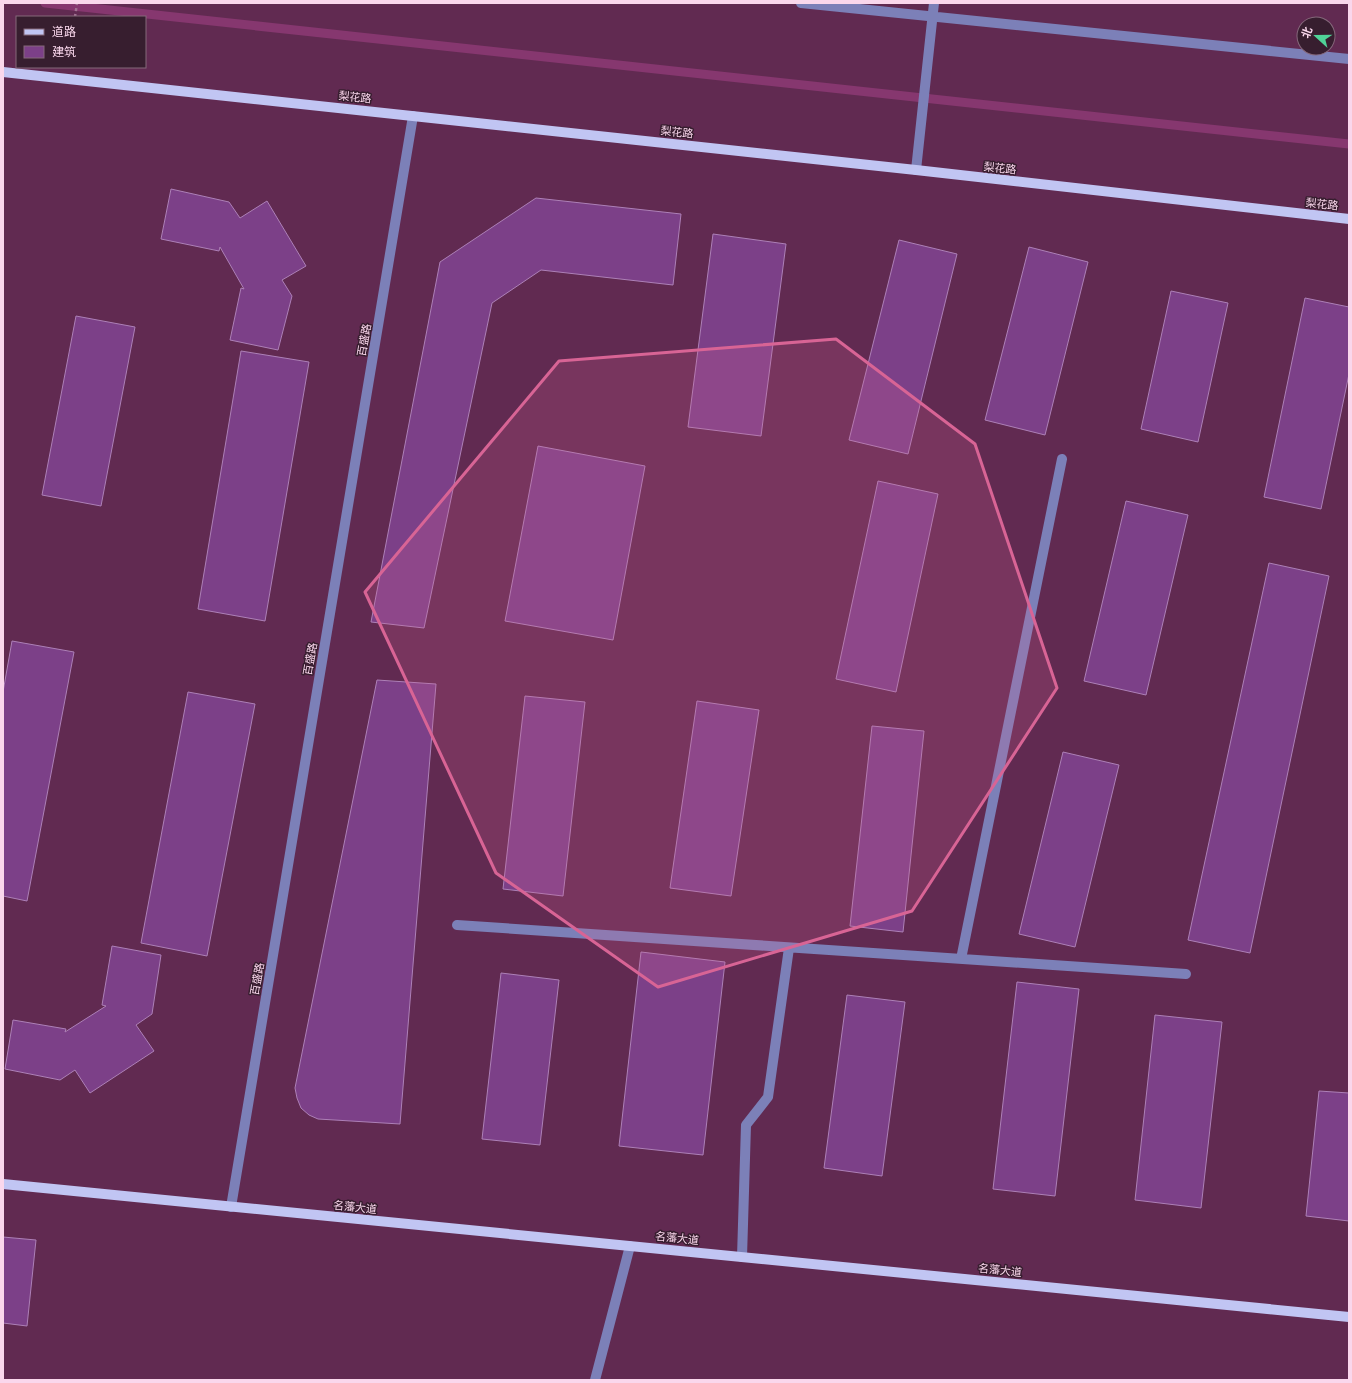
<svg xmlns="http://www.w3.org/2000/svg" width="1352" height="1383" font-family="'PT Sans','Noto Sans SC',sans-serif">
	<rect width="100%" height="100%" fill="#612a51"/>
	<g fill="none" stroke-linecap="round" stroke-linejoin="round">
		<!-- stream -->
		<path stroke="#86376f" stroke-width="9" d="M45,3L1349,144"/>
	</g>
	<!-- building -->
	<path fill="#7c4088" stroke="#ad80b7" d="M171,189L229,202L240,218L267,201L306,266L282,280L292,296L278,350L230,340L241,288L244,289L220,247L219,251L161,239Z
		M536,198L681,214L673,285L541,270L492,303L424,628L371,622L440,262Z
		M713,234L786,244L761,436L688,427Z
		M899,240L957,254L908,454L849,440Z
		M1029,247L1088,262L1045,435L985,420Z
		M1171,291L1228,303L1198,442L1141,429Z
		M1305,298L1349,307V374L1321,509L1264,497Z
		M76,316L135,327L101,506L42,495Z
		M241,351L309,362L265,621L198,609Z
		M538,446L645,466L613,640L505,621Z
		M878,481L938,494L896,692L836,679Z
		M1126,501L1188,515L1146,695L1084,681Z
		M1269,563L1329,576L1250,953L1188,940Z
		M12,641L74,652L27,901L3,896V692Z
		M377,680L436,684L400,1124L318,1119L309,1115L301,1108L297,1098L295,1088Z
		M188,692L255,704L207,956L141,943Z
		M525,696L585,702L563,896L503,889Z
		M697,701L759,710L731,896L670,888Z
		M872,726L924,731L903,932L850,926Z
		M1063,752L1119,765L1075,947L1019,934Z
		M112,946L161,955L152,1014L136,1025L154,1051L90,1093L75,1070L60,1080L5,1069L13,1020L66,1029L65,1032L106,1006L102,1005Z
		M641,952L725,962L703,1155L619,1146Z
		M501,973L559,980L540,1145L482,1139Z
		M1017,982L1079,989L1055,1196L993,1189Z
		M847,995L905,1002L882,1176L824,1168Z
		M1155,1015L1222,1022L1201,1208L1135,1200Z
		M1319,1091L1349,1093V1221L1306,1216Z
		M3,1237L36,1240L27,1326L3,1323Z"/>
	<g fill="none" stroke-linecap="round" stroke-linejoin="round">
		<!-- path -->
		<path stroke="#a17392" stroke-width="2.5" stroke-dasharray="3 3" stroke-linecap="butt" d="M75,17L77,3"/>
		<!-- minor -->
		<path stroke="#7c80b8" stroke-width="10" d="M801,3L1349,59
			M916,170L934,3
			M457,925L1186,974
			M961,959L1062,459
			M231,1207L413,116
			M742,1257L746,1125L768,1097L789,948
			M595,1380L630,1246"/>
		<!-- major -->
		<path stroke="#c1c5f3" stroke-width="10" d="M3,72L916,170L1349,219
			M3,1184L1349,1317"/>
	</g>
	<!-- marked area -->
	<path fill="#d86495" fill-opacity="0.2" stroke="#d86495" stroke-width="3" stroke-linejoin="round" d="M836,339L975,444L1057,688L912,911L658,987L496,873L365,592L559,361Z"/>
	<g text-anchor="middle" stroke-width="3" stroke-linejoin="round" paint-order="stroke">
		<!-- street labels -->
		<g font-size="11" fill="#fad7ec" stroke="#371e2f">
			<text transform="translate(355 97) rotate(6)" y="4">梨花路</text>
			<text transform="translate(677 132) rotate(6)" y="4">梨花路</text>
			<text transform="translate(1000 168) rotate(6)" y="4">梨花路</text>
			<text transform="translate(1322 204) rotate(6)" y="4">梨花路</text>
			<text transform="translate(364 340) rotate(-80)" y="4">百盛路</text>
			<text transform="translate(310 659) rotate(-80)" y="4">百盛路</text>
			<text transform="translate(257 979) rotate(-80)" y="4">百盛路</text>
			<text transform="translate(355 1207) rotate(6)" y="4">名藩大道</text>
			<text transform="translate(677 1238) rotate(6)" y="4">名藩大道</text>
			<text transform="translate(1000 1270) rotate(6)" y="4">名藩大道</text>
		</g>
	</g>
	<!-- border -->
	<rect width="1352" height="1383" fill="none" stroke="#fad7ec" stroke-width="8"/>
	<!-- legend -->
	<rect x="16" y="16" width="130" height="52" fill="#371e2f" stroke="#85687b"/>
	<rect x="24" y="29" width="20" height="6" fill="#c1c5f3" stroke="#85687b"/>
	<text x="52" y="36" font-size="12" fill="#fad7ec">道路</text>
	<rect x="24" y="46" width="20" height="12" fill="#7c4088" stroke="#85687b"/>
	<text x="52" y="56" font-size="12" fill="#fad7ec">建筑</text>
	<!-- north arrow -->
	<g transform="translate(1316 36) rotate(291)"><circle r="19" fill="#371e2f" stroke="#85687b"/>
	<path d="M0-3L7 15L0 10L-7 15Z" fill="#50d398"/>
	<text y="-6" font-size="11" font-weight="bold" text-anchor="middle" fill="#fad7ec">北</text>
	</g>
</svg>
